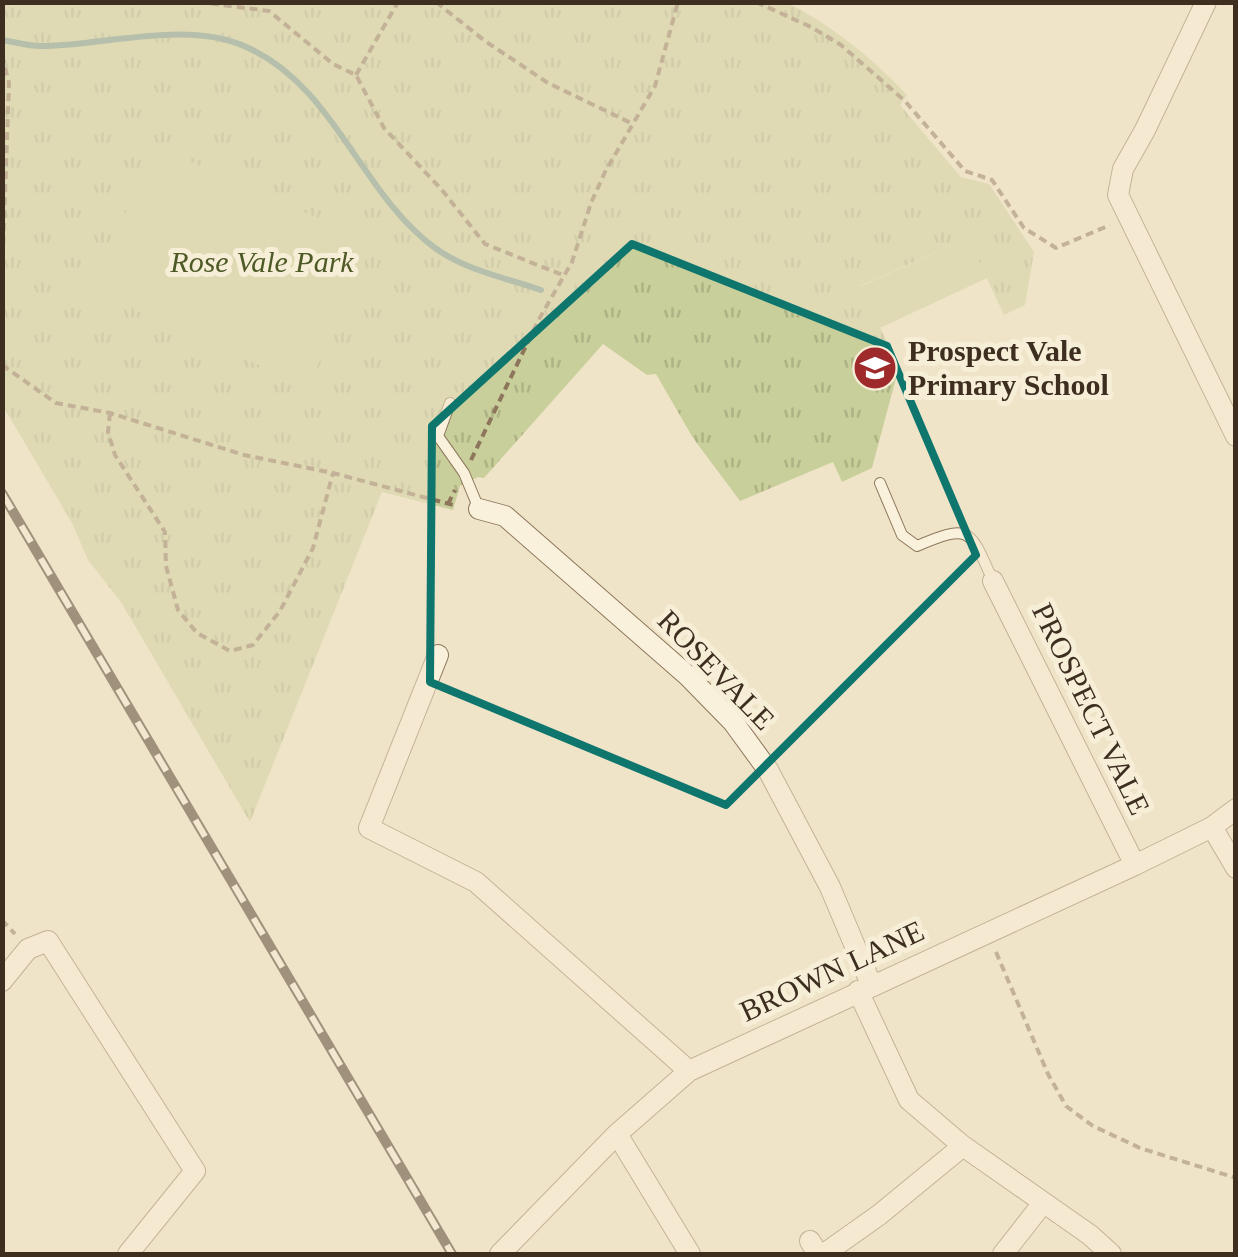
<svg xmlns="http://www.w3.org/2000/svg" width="1238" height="1257" font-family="'Times New Roman',serif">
	<defs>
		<pattern id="park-tufts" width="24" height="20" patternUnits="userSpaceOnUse" patternTransform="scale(2.5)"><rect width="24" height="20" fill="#c9cf9b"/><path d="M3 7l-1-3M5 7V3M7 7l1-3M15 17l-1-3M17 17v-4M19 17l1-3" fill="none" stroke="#aeb285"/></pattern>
	</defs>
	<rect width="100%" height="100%" fill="#f0e4c8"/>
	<!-- park -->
	<path fill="url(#park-tufts)" d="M3,3H788C835,28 871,57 907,95L900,105L961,177L989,184L1034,252L1025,305L1004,315L968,238L860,286L885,338L896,378L872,468L842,482L833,462L740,501L693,438L656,374L647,375L603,344L484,478L478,477L460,486L453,510L382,492L250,822L121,602L88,560L72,523L3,406Z"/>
	<!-- pitch -->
	<path fill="#c9cf9b" d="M156,146L373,243L308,387L91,290Z
		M968,238L987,278L880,328L859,287Z"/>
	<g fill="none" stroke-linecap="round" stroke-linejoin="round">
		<!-- stream -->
		<path stroke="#6f938a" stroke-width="6" d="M2,40C15,42 28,46 40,46C103,46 185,20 244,46C335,85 359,192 435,248C465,270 506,278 541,290"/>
		<defs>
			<path id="lane" d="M450,403L438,436L464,473L479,509
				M880,483L902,535L917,546C971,523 970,529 993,581"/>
			<path id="street" d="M1206,2L1145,130L1123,169L1118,195L1236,436
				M479,509L505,516L688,676L733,722L768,770L830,887L871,984
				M993,581L1135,865
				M438,655L369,828L476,882L689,1071
				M1212,827L1236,868
				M2,981L28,949L48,941L195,1171L128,1254
				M858,991L909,1100L963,1146L1090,1235L1111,1254
				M617,1134L690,1254
				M810,1241L816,1251L824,1254L879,1215L963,1146
				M500,1254L617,1134L689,1071L1135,865L1212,827L1236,809
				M1003,1254L1043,1203"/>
		</defs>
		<!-- lane casing -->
		<use href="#lane" stroke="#8d765c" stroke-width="12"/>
		<!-- street casing -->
		<use href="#street" stroke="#8d765c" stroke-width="22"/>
		<!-- path -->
		<path stroke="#8d765c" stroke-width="4" stroke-dasharray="8 5" stroke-linecap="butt" d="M198,2L269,11L333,64L356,75L384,128L442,190L485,244L565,276
			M436,2L485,41L548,83L631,123
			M756,2L811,27L841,45L905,101L965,171L992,180L1024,228L1056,248L1110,225
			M2,55L9,83L2,278
			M356,75L398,2
			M2,365L56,403L110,413L244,455L333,473L457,506
			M110,413L108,432L115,455L165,532L166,566L178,610L197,633L230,651L253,645L280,611L313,548L333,473
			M471,460L538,321L572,262L591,203L605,172L655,86L678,2
			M448,504L455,490
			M2,920L15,934
			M996,952L1048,1074L1066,1106L1093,1126L1140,1148L1236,1178"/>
		<!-- lane -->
		<use href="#lane" stroke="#faf1dc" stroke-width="10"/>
		<!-- street -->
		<use href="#street" stroke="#faf1dc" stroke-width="20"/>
		<defs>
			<path id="rail" d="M2,493L452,1254"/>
		</defs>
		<!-- rail casing -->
		<use href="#rail" stroke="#3d2e20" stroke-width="10"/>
		<!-- rail -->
		<use href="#rail" stroke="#f7eed8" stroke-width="6" stroke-dasharray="19" stroke-linecap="butt"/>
	</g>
	<!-- marked area -->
	<path d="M0 0H1238V1257H0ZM632,244L887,346L976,555L726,805L430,682L432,426Z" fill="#f0e4c8" fill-opacity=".55" fill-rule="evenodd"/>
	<path fill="none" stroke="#0f766e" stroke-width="8" stroke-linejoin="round" d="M632,244L887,346L976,555L726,805L430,682L432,426Z"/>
	<!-- icons -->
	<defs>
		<symbol id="school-disc" viewBox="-11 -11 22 22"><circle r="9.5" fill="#9e2a2b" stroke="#f7eed8"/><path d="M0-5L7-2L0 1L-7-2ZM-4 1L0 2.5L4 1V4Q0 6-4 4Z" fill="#fff"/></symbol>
	</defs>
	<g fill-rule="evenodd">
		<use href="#school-disc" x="850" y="343" width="50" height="50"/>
	</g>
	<g text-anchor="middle" stroke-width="10" stroke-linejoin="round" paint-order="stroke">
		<!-- park labels -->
		<g font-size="30" font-style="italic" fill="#4d5a26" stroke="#f7eed8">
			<text x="262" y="272">Rose Vale Park</text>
		</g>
		<!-- poi labels -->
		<g font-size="30" font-weight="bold" fill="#3d2e20" stroke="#f7eed8" text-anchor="start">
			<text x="908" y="361">Prospect Vale<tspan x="908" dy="34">Primary School</tspan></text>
		</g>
		<!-- street labels -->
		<g font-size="30" fill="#3d2e20" stroke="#f7eed8">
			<text transform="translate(716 670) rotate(46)" y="10">ROSEVALE</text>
			<text transform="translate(1091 709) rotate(64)" y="10">PROSPECT VALE</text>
			<text transform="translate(832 971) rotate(-25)" y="10">BROWN LANE</text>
		</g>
	</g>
	<!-- border -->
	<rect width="1238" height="1257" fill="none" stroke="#3d2e20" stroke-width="10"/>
</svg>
